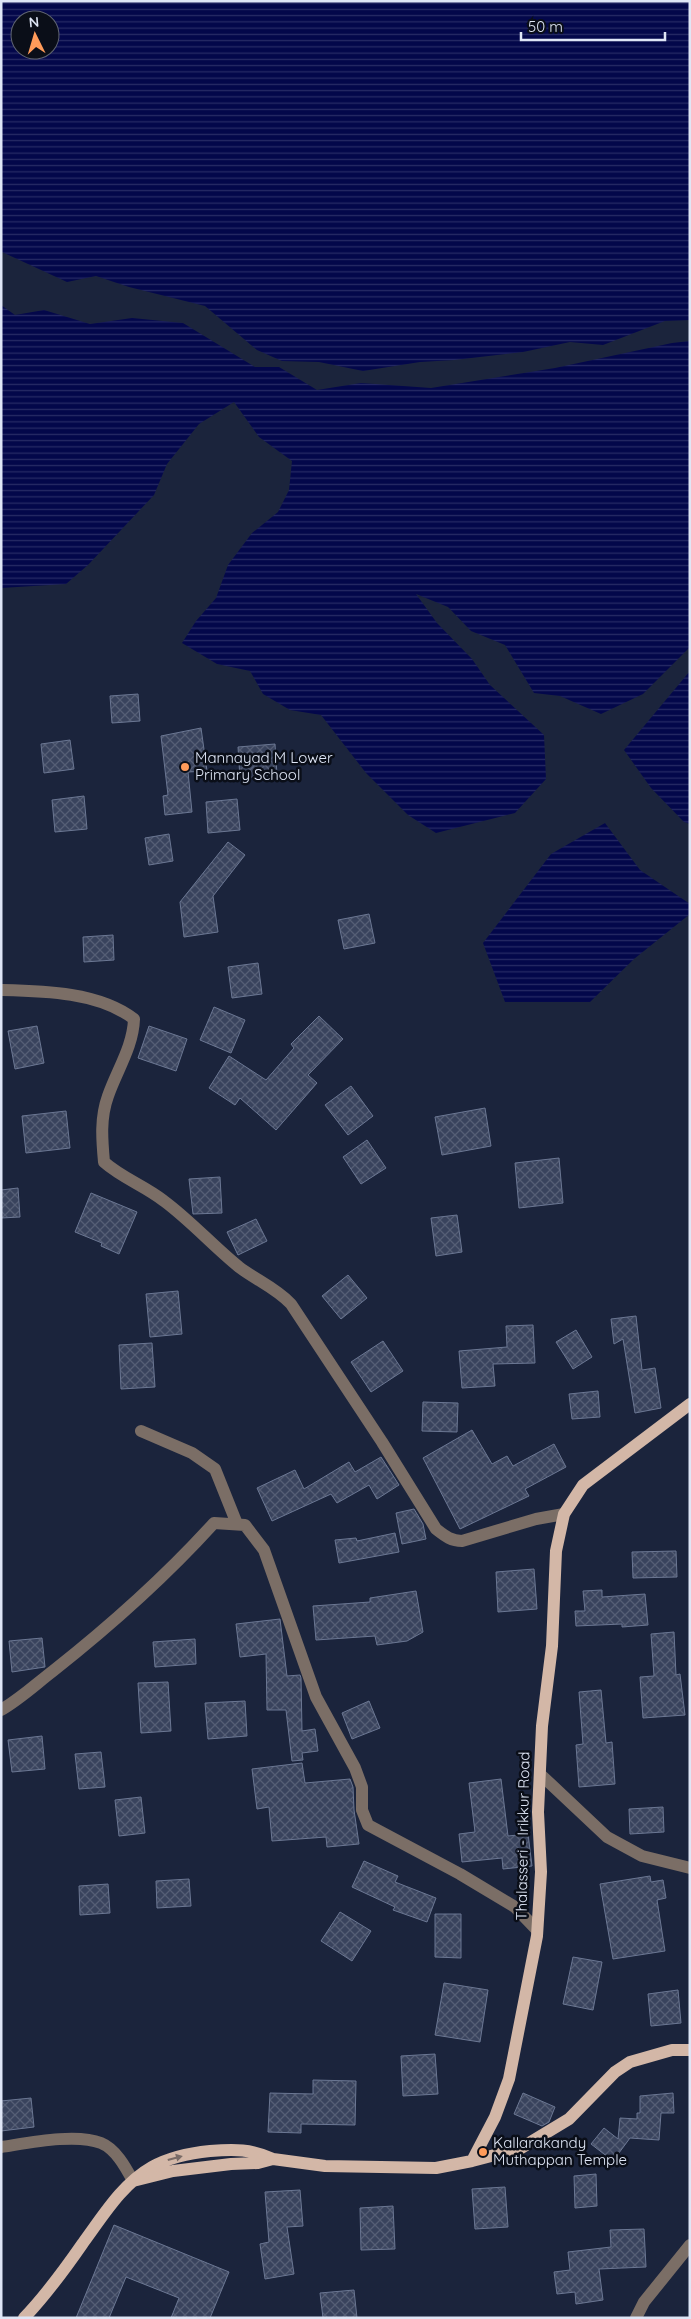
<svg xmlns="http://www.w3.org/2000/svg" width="691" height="2319" font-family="Quicksand,sans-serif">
	<defs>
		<pattern id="water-rules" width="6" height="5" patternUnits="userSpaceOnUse" patternTransform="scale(1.25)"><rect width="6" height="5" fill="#03074a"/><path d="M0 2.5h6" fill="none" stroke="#272b65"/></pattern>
		<pattern id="building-cross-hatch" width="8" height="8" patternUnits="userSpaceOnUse" patternTransform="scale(1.25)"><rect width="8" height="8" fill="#39435d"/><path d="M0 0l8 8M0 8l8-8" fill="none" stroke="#555e75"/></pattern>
	</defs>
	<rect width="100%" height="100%" fill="#1b243c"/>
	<!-- water -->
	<path fill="url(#water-rules)" fill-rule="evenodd" d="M1,1H690V320L665,321L603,345L570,342L523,352L454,360L420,362L363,371L319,362L282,361L257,350L205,306L129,287L96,276L67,282L2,252ZM20,20H50V50H20Z
		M1,305L15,315L44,310L90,324L132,318L183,323L255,367H279L317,390L361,383L431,388L555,368L672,343L690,341V647L643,694L601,714L560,696L534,693L505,645L471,631L448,607L416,594L437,623L472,659L490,685L544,735L546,779L515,813L436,833L408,815L366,773L321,715L290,710L263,694L250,671L217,664L182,643L196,621L216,598L228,565L252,533L278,512L289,490L292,461L259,437L234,402L199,424L167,464L154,495L88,565L66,584L1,588Z
		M690,671V824L684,822L651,788L624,750Z
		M605,823L640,870L690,904V914L634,959L590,1002H505L483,943L551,854Z"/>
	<!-- building -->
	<path fill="url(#building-cross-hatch)" stroke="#6b7793" d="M138,694L140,721L112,723L110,696Z
		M201,728L207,771L188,772L192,812L165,815L163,796L168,795L161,736Z
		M70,740L74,769L44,773L41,744Z
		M275,744L277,775L240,778L238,747Z
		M84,796L87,829L55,832L52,800Z
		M237,799L240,830L208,833L206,802Z
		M169,834L173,861L149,865L145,838Z
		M228,842L245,855L213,896L218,932L184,937L180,902Z
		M369,914L375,943L344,949L338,920Z
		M113,935L114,960L84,962L83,937Z
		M258,963L262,994L232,998L228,967Z
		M214,1007L245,1020L231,1053L200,1040Z
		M319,1016L343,1039L308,1075L317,1083L276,1130L240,1098L235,1105L209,1088L229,1056L266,1080L294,1048L291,1044Z
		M37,1026L44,1063L15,1069L8,1031Z
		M149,1026L187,1039L176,1071L138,1058Z
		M351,1086L373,1116L348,1135L325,1105Z
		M485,1108L491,1146L442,1155L435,1117Z
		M66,1111L70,1148L26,1153L22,1116Z
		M367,1140L386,1168L361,1184L343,1157Z
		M559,1158L563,1203L519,1208L515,1163Z
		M220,1177L222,1213L193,1214L189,1179Z
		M18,1188L20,1217L1,1218V1190Z
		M91,1193L137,1212L119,1254L101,1246L102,1243L75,1232Z
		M457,1215L462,1252L436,1256L431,1218Z
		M256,1219L267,1241L238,1255L227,1232Z
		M348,1275L367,1298L341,1319L322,1296Z
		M178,1291L182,1334L150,1337L146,1294Z
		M636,1316L642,1370L655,1368L661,1408L635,1413L623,1339L614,1344L611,1319Z
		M533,1325L535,1363L493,1364L495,1386L462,1388L459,1351L507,1347L506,1326Z
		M576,1330L592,1357L573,1369L556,1342Z
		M383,1341L403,1371L371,1392L351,1362Z
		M152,1343L155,1387L121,1389L119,1345Z
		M598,1391L600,1417L572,1419L569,1394Z
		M423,1402L458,1403L457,1432L422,1431Z
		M472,1430L492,1464L507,1456L513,1466L554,1444L566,1467L525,1489L529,1496L460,1529L423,1458Z
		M381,1457L399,1485L377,1499L369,1485L337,1503L331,1494L272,1521L257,1488L295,1470L304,1489L349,1462L355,1472Z
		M414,1509L423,1524L426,1539L402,1544L396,1513Z
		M395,1533L399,1552L339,1563L335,1540L356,1538L357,1541Z
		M676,1551L677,1577L633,1578L632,1552Z
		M534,1569L537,1609L498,1612L496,1572Z
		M602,1590V1597L645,1594L648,1625L622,1627V1624L576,1626L575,1611H585L583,1591Z
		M416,1591L423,1632L407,1641L377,1645L375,1636L316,1640L313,1606L370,1602V1598Z
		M280,1619L287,1676L300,1675L301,1678L302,1731L315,1729L318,1751L302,1753L303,1760L292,1761L286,1710H267L266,1654L240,1657L236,1624Z
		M674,1632L676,1675L680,1674L685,1715L643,1718L640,1677L654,1676L651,1634Z
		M42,1638L45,1667L12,1672L9,1641Z
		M195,1639L196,1664L155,1667L153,1642Z
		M168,1682L171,1731L141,1733L138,1683Z
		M601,1690L606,1743L612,1742L615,1784L579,1787L576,1745L583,1744L579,1692Z
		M245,1701L247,1736L208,1739L205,1703Z
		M369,1701L380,1728L352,1739L342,1713Z
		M42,1736L45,1769L12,1772L8,1740Z
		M101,1752L105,1787L79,1789L75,1754Z
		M302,1763L305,1783L350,1779L353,1787L354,1810L359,1844L327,1847L326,1837L272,1841L269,1807L257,1809L252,1769Z
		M501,1779L508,1836L528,1834L532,1866L503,1869L502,1858L462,1862L459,1834L475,1832L469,1783Z
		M141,1797L145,1833L119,1836L115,1800Z
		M663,1807L664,1832L630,1834L629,1809Z
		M364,1861L398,1876L395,1882L436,1898L427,1922L393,1910L395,1907L352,1887Z
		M650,1876L651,1882L663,1880L666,1898L657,1900L665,1951L613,1959L600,1884Z
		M189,1879L191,1906L157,1908L156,1881Z
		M108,1884L110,1913L80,1915L79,1886Z
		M340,1912L371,1931L352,1961L321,1941Z
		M435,1914H461V1958L435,1957Z
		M573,1957L602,1962L593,2010L563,2004Z
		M444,1983L488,1990L480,2042L435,2035Z
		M678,1990L681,2023L651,2026L648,1994Z
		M435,2054L438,2094L403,2096L401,2056Z
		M313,2080L356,2081L355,2125L301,2124V2133L268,2132L270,2093L313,2094Z
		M523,2093L555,2107L549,2122L542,2126L514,2114Z
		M673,2093L674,2113H661L659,2140L630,2138L613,2161L591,2144L604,2128L618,2139L620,2118L637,2119V2113H640V2096Z
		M31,2098L34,2127L1,2131V2101Z
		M596,2174L597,2206L575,2208L574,2176Z
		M505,2187L508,2227L475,2229L472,2189Z
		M300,2190L303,2226L287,2227L294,2274L265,2279L260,2244L269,2242L265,2192Z
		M393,2206L395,2249L361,2250L360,2208Z
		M114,2225L229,2272L210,2318H171L179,2298L126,2277L109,2318H76Z
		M644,2229L646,2267L599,2269L603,2300L576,2304L575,2292L557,2294L554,2272L570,2270L568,2252L611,2247L610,2230Z
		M354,2290L357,2318H323L320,2293Z"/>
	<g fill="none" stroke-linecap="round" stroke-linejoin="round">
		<!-- minor -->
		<path stroke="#7b6e66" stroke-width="12" d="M1,990C44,991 99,992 134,1019C133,1047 117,1070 108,1096C100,1118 102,1140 104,1162C122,1178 145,1186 164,1201C191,1221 213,1246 239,1267C256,1280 276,1288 291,1304L382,1442L436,1529C445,1536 451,1541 462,1541L536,1519L564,1514
			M141,1431L192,1453L215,1469L237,1524
			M1,1710C20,1699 36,1684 53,1671C110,1626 165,1577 214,1523L245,1525L264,1550L316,1697L355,1768L362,1787V1810L368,1825L460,1874L515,1907L537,1930
			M540,1774L607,1837L642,1856L690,1868
			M1,2147C28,2143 76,2133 101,2143C116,2149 126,2168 133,2181
			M636,2318L644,2302L690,2245"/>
		<!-- major -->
		<path stroke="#d3b7a7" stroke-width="12" d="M472,2161L521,2148L569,2119L615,2072L630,2062L672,2050H690
			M133,2181L173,2171L231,2164L258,2163L273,2159L325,2166L436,2168L472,2161L495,2117L509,2079L537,1936L541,1872L538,1812L542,1726L552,1646L556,1551L564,1514L583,1485L690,1404
			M24,2318C46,2295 65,2269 83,2243C103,2216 122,2184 152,2167C170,2157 190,2153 210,2151C235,2149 251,2149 273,2159"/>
	</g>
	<!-- one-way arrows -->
	<defs><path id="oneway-solid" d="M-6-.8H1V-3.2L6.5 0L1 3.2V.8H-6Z" transform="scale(1.25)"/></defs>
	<use fill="#796b67" href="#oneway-solid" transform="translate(175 2158) rotate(-15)"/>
	<!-- markers -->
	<g fill="#ff9b5a" stroke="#0a0e18" stroke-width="2">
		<circle cx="185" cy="767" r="5"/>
		<circle cx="483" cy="2152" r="5"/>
	</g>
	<g text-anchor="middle" stroke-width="5" stroke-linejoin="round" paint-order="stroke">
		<!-- poi labels -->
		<g font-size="15" fill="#dfe6f6" stroke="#0a0e18" text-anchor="start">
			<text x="195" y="763">Mannayad M Lower<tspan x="195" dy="17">Primary School</tspan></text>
			<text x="493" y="2148">Kallarakandy<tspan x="493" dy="17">Muthappan Temple</tspan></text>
		</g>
		<!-- street labels -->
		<g font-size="15" fill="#dfe6f6" stroke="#0a0e18">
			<text transform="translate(523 1836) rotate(-89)" y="5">Thalasseri - Irikkur Road</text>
		</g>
	</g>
	<!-- border -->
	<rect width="691" height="2319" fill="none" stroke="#dfe6f6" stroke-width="5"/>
	<!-- north arrow -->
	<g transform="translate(35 35) rotate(355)"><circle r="24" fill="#0a0e18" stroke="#5f6471"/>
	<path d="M0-4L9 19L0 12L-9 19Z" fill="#ff9b5a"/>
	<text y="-8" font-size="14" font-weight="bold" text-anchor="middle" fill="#dfe6f6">N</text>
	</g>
	<!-- scale -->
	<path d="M521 32v8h144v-8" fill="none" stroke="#dfe6f6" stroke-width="2.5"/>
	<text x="528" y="32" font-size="15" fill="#dfe6f6" stroke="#0a0e18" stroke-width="4" paint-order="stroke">50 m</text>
</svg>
